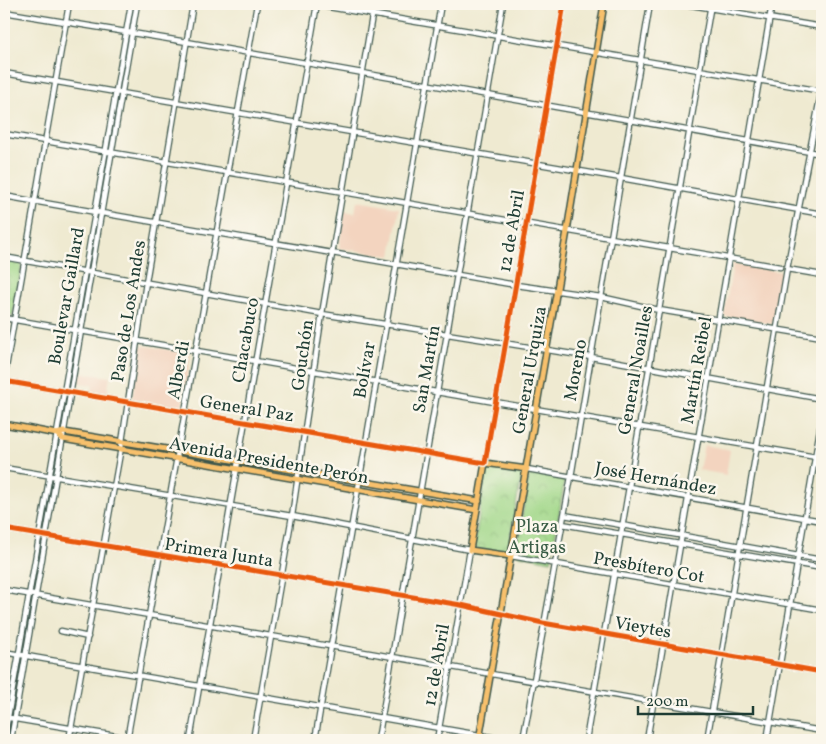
<svg xmlns="http://www.w3.org/2000/svg" width="826" height="744" font-family="Vollkorn,serif">
	<defs>
		<pattern id="park-crowns" width="20" height="18" patternUnits="userSpaceOnUse" patternTransform="scale(1.25)"><rect width="20" height="18" fill="#a0d788"/><path d="M2 6a3 3 0 1 1 6 0M12 15a3 3 0 1 1 6 0" fill="none" stroke="#89b976"/></pattern>
	</defs>
	<rect width="100%" height="100%" fill="#fbf7ec"/>
	<filter id="ink" filterUnits="userSpaceOnUse"><feTurbulence type="fractalNoise" baseFrequency=".02" numOctaves="2"/><feDisplacementMap in="SourceGraphic" scale="10" xChannelSelector="R" yChannelSelector="G"/><feConvolveMatrix kernelMatrix="1 2 1 2 8 2 1 2 1" color-interpolation-filters="sRGB"/></filter>
	<filter id="wash" filterUnits="userSpaceOnUse"><feTurbulence type="fractalNoise" baseFrequency=".0096" numOctaves="4" result="noise"/><feDisplacementMap in="SourceGraphic" scale="20" xChannelSelector="R" yChannelSelector="G"/><feGaussianBlur stdDeviation="1.12" result="paint"/><feColorMatrix in="noise" values="0 0 0 0 0 0 0 0 0 0 0 0 0 0 0 0 0 1.4 0 .05"/><feComposite in="paint" operator="in"/></filter>
	<g filter="url(#wash)">
		<rect width="100%" height="100%" fill="#efead1"/>
		<!-- built -->
		<path fill="#f3d4bf" d="M357,201L399,208L391,256L339,248L345,211L355,213Z
			M733,264L782,272L773,324L724,316Z
			M141,345L191,354L182,407L132,399Z
			M77,372L110,377L107,394L92,392L93,385L75,382Z
			M704,445L730,450L726,475L699,470Z"/>
		<!-- park -->
		<path fill="url(#park-crowns)" stroke="#608a5e" d="M4,261L22,264L13,314L10,316H4L8,279L4,277Z
			M487,465L522,472L507,554L474,548Z
			M530,473L565,478L551,561L515,554Z"/>
	</g>
	<g filter="url(#ink)">
		<g fill="none" stroke-linecap="round" stroke-linejoin="round">
			<defs>
				<path id="minor" d="M311,4L822,91
					M685,4L822,27
					M4,11L5,4
					M4,12L187,42L822,154
					M4,73L621,178L822,214
					M4,134L780,267
					M4,196L516,285L601,297L659,310L822,337
					M4,257L322,314L591,357L822,399
					M787,269L822,275
					M4,318L822,458
					M4,379L69,4
					M4,381L485,463L564,4
					M4,468L292,516L470,550L437,740
					M527,469L822,521
					M564,515L822,560
					M562,524L822,568
					M4,529L461,605L543,623L822,672
					M511,556L822,610
					M4,590L822,731
					M61,631L88,637
					M4,652L508,740
					M4,717L140,740
					M4,740L131,4
					M11,740L137,4
					M69,740L122,442L146,282L193,4
					M127,740L257,4
					M190,740L317,4
					M253,740L292,516L322,314L374,4
					M315,740L441,4
					M378,740L503,4
					M523,740L571,477L650,4
					M586,740L711,4
					M647,740L772,4
					M707,740L787,269L822,88
					M767,740L822,417"/>
				<path id="major" d="M4,424L57,434L64,432L479,501
					M57,434L63,439L477,510
					M511,556L470,550L485,463L527,469
					M479,740L567,231L604,4"/>
			</defs>
			<!-- minor casing -->
			<use href="#minor" stroke="#3e574c" stroke-width="7"/>
			<!-- major casing -->
			<use href="#major" stroke="#3e574c" stroke-width="8"/>
			<!-- minor -->
			<use href="#minor" stroke="#fff" stroke-width="4.5"/>
			<!-- major -->
			<use href="#major" stroke="#f7c06c" stroke-width="5"/>
			<defs>
				<path id="cycleway" d="M4,381L485,463L564,4
					M4,529L461,605L543,623L822,672"/>
			</defs>
			<!-- cycleway casing -->
			<use href="#cycleway" stroke="#fbf7ec" stroke-width="8"/>
			<!-- cycleway -->
			<use href="#cycleway" stroke="#e8590c" stroke-width="5"/>
		</g>
	</g>
	<g text-anchor="middle" stroke-width="5" stroke-linejoin="round" paint-order="stroke">
		<!-- street labels -->
		<g font-size="18" fill="#1f3d34" stroke="#fbf7ec">
			<text transform="translate(511 231) rotate(-80)" y="6">12 de Abril</text>
			<text transform="translate(66 296) rotate(-80)" y="6">Boulevar Gaillard</text>
			<text transform="translate(128 311) rotate(-81)" y="6">Paso de Los Andes</text>
			<text transform="translate(245 340) rotate(-80)" y="6">Chacabuco</text>
			<text transform="translate(302 355) rotate(-82)" y="6">Gouchón</text>
			<text transform="translate(426 369) rotate(-80)" y="6">San Martín</text>
			<text transform="translate(178 370) rotate(-80)" y="6">Alberdi</text>
			<text transform="translate(364 370) rotate(-80)" y="6">Bolívar</text>
			<text transform="translate(529 370) rotate(-80)" y="6">General Urquiza</text>
			<text transform="translate(575 370) rotate(-80)" y="6">Moreno</text>
			<text transform="translate(635 370) rotate(-80)" y="6">General Noailles</text>
			<text transform="translate(696 370) rotate(-80)" y="6">Martín Reibel</text>
			<text transform="translate(247 408) rotate(9)" y="6">General Paz</text>
			<text transform="translate(269 460) rotate(10)" y="6">Avenida Presidente Perón</text>
			<text transform="translate(656 478) rotate(10)" y="6">José Hernández</text>
			<text transform="translate(219 552) rotate(9)" y="6">Primera Junta</text>
			<text transform="translate(649 567) rotate(10)" y="6">Presbítero Cot</text>
			<text transform="translate(643 627) rotate(10)" y="6">Vieytes</text>
			<text transform="translate(436 665) rotate(-80)" y="6">12 de Abril</text>
		</g>
		<!-- park labels -->
		<g font-size="18" fill="#395c45" stroke="#fbf7ec">
			<text x="537" y="532">Plaza<tspan x="537" dy="21">Artigas</tspan></text>
		</g>
	</g>
	<!-- margin -->
	<rect width="826" height="744" fill="none" stroke="#fbf7ec" stroke-width="20"/>
	<!-- scale -->
	<path d="M638 706v8h115v-8" fill="none" stroke="#1f3d34" stroke-width="2.5"/>
	<text x="646" y="706" font-size="15" fill="#1f3d34" stroke="#fbf7ec" stroke-width="4" paint-order="stroke">200 m</text>
</svg>
